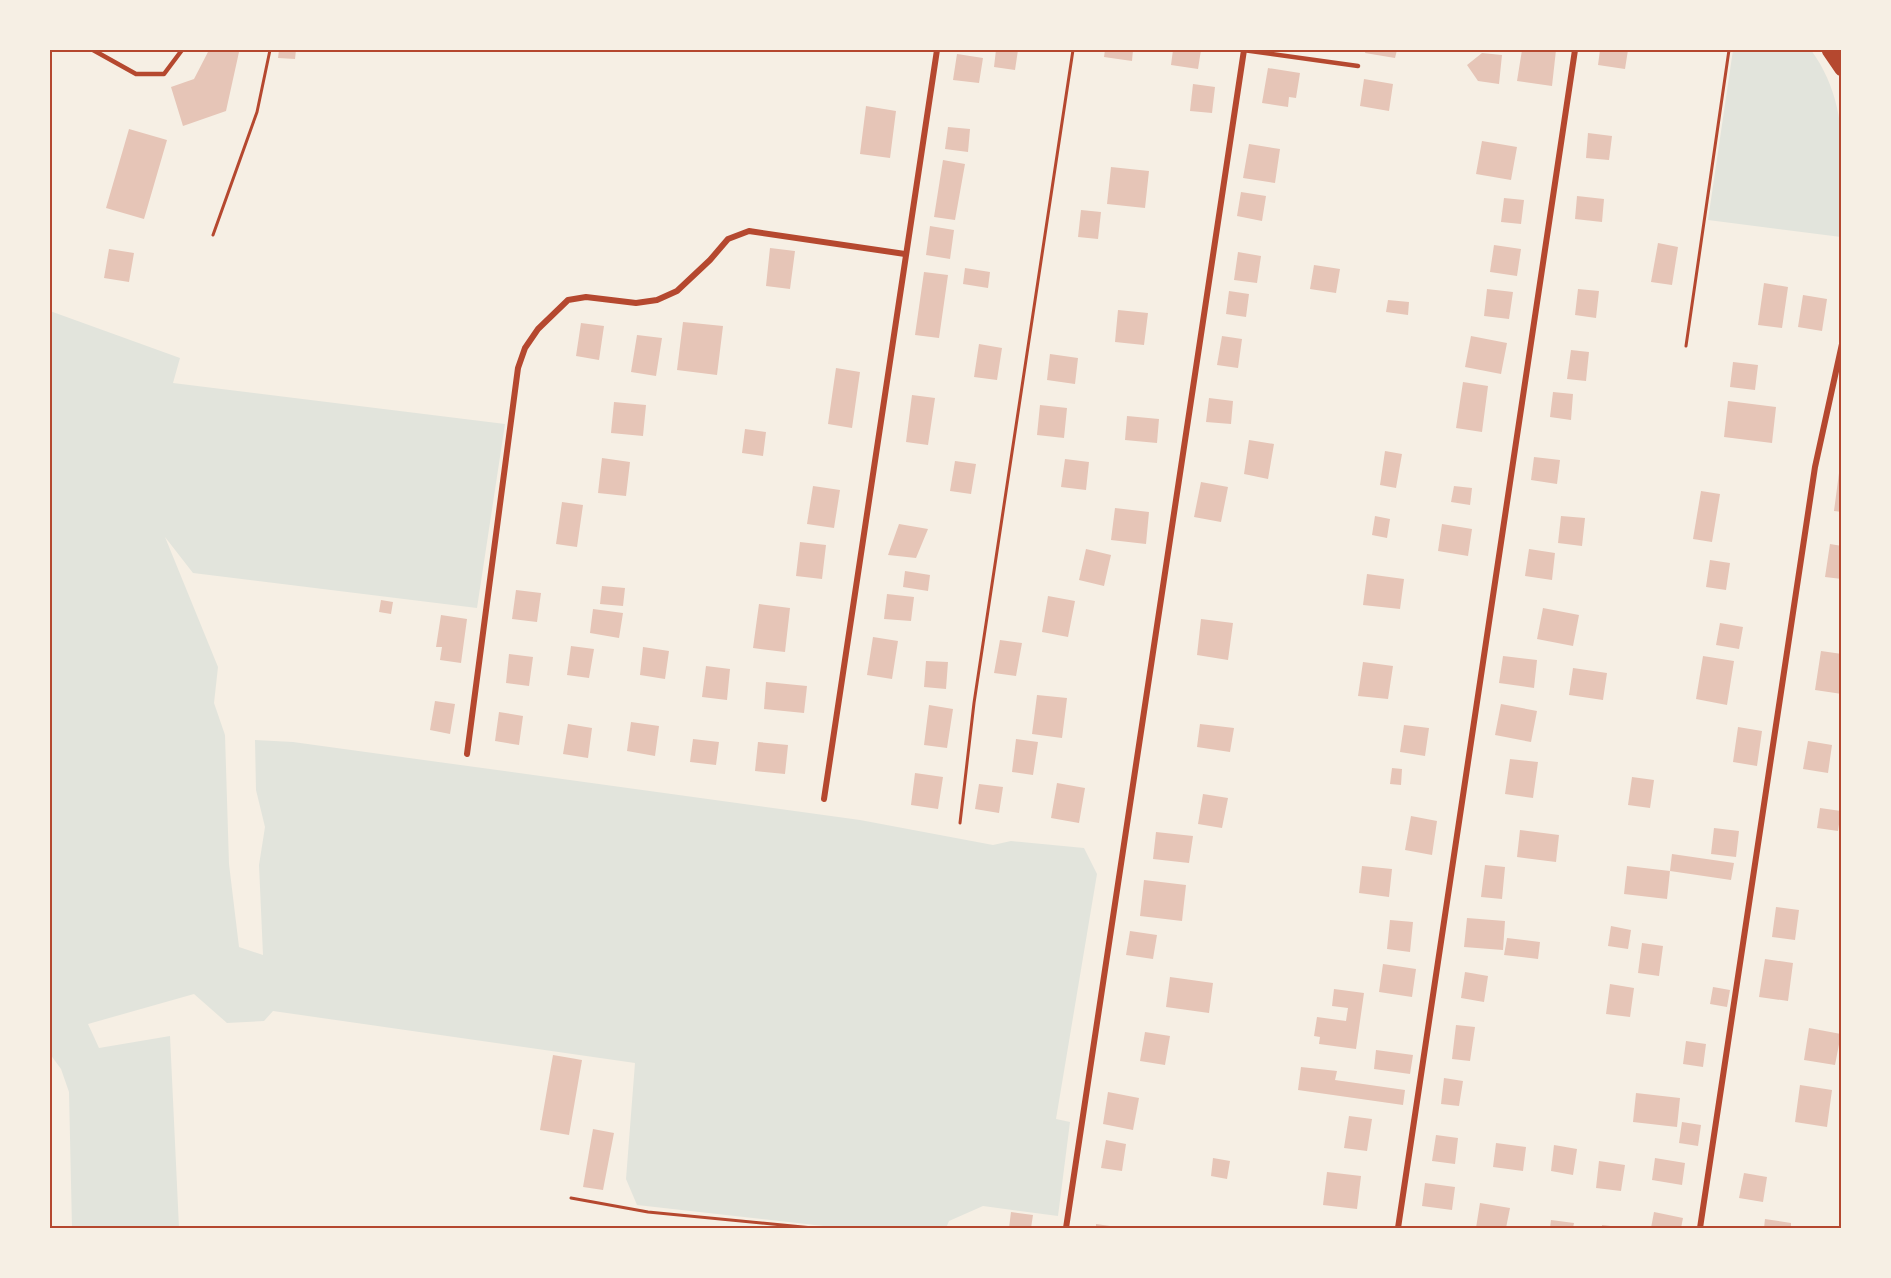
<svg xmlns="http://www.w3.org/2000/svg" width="1891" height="1278" font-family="Signika,sans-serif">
	<rect width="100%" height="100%" fill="#f6efe4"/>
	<!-- green -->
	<path fill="#e2e4dc" d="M1733,50H1811C1852,106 1842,170 1841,237L1708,220Z
		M50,311L180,358L173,383L505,424L477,608L193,573L165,537L218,667L214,703L225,735L229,864L239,947L263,955L259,865L265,827L256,790L255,740L293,742L860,820L993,845L1011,841L1084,848L1097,874L1056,1119L1070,1122L1058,1216L983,1206L949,1221L946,1228H841L637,1205L626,1179L635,1063L273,1011L264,1021L227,1023L194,994L88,1024L99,1048L170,1036L179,1228H72L69,1092L61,1069L50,1054Z"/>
	<!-- building -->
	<path fill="#e6c5b7" d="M209,50L239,52L226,111L183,126L171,87L194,79Z
		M279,50H296L295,59L278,58Z
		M996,50H1018L1015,70L994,67Z
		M1105,50H1133L1132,61L1104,57Z
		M1173,50H1201L1198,69L1171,65Z
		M1366,50H1397L1395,58L1365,53Z
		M1522,50H1556L1552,86L1517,81Z
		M1600,50H1628L1625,69L1598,65Z
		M1482,53L1502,55L1499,84L1478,81L1467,65Z
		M957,54L983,58L979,83L953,80Z
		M1268,68L1300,73L1296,98L1289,97L1288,107L1262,103Z
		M1364,79L1393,84L1389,111L1360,106Z
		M1193,84L1215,87L1212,113L1190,111Z
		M866,106L896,111L890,158L860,154Z
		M948,127L970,129L968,152L945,149Z
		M129,129L167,140L144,219L106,208Z
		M1588,133L1612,136L1609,160L1586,158Z
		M1482,141L1517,147L1511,180L1476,174Z
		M1249,144L1280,149L1275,183L1243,178Z
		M943,160L965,164L955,220L934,217Z
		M1111,167L1149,171L1145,208L1107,204Z
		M1241,192L1266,196L1262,221L1237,216Z
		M1577,196L1604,199L1602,222L1575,219Z
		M1504,198L1524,200L1521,224L1501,222Z
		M1081,210L1101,212L1098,239L1078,237Z
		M930,226L954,230L950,259L926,255Z
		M1658,243L1678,247L1672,285L1651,282Z
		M1494,245L1521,249L1517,276L1490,272Z
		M770,248L795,251L790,289L766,286Z
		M109,249L134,253L129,282L104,278Z
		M1238,252L1261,256L1257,283L1234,280Z
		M1314,265L1340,269L1336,293L1310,289Z
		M965,268L990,272L988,288L963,284Z
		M924,272L948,275L939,338L915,335Z
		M1764,283L1788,287L1782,328L1758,325Z
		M1487,289L1513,292L1509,319L1484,316Z
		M1578,289L1599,291L1596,318L1575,315Z
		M1229,291L1249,294L1246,317L1226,314Z
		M1803,295L1827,299L1822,331L1798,327Z
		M1388,300L1409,302L1408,315L1386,312Z
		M1118,310L1148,313L1144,345L1115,342Z
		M683,322L723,326L717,375L677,370Z
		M581,323L604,326L599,360L576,356Z
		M637,335L662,338L656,376L631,372Z
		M1222,336L1242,339L1238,368L1217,365Z
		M1471,336L1507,343L1501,374L1465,367Z
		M979,344L1002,348L997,380L974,377Z
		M1571,350L1589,352L1586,381L1567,379Z
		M1050,354L1078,358L1075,384L1047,380Z
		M1733,362L1758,365L1755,390L1730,387Z
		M836,368L860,372L852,428L828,424Z
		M1463,382L1488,386L1482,432L1456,428Z
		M1553,392L1573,394L1571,420L1550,417Z
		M912,395L935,398L928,445L906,442Z
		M1209,398L1233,401L1231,424L1206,422Z
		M1728,401L1776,407L1772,443L1724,437Z
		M614,402L646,405L643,436L611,433Z
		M1040,405L1067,408L1064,438L1037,435Z
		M1127,416L1159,419L1157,443L1125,440Z
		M745,429L766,432L763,456L742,453Z
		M1249,440L1274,444L1268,479L1244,474Z
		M1385,451L1402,454L1396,488L1380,485Z
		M1534,457L1560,460L1557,484L1531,480Z
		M602,458L630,462L626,496L598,493Z
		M1065,459L1089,462L1086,490L1061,487Z
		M955,461L976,464L971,494L950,491Z
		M1839,473H1842V512L1834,511Z
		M1201,482L1228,487L1221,522L1194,517Z
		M813,486L840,490L834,528L807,524Z
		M1454,486L1472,488L1470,505L1451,502Z
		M1701,491L1720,494L1712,542L1693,539Z
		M562,502L583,505L577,547L556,544Z
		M1115,508L1149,512L1146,544L1111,540Z
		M1375,516L1390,519L1387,538L1372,535Z
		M1561,516L1585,518L1582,546L1558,543Z
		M899,524L928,529L916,558L888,555Z
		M1442,524L1472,529L1468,556L1438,551Z
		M800,542L826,545L822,579L796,576Z
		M1830,544L1842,546V579L1825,577Z
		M1086,549L1111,555L1104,586L1079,580Z
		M1529,549L1555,553L1552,580L1525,576Z
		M1710,560L1730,563L1726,590L1706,587Z
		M905,571L930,575L928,591L903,587Z
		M1367,574L1404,579L1400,609L1363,605Z
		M602,586L625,588L623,606L600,604Z
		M516,590L541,593L537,622L512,619Z
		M887,594L914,597L911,621L884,619Z
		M1048,596L1075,601L1068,637L1042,632Z
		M381,600L393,602L391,614L379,612Z
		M759,604L790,608L785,652L753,648Z
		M1543,608L1579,615L1573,646L1537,639Z
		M593,609L623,613L619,638L590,633Z
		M441,615L467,619L461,663L440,660L442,647H436Z
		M1201,619L1233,623L1228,660L1197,655Z
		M1720,623L1743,627L1739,649L1716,645Z
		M873,637L898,641L892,679L867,675Z
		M1000,640L1022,643L1016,676L994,673Z
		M571,646L594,649L589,678L567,675Z
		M643,647L669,651L665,679L640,675Z
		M1821,651L1842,654V694L1815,690Z
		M509,654L533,657L529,686L506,683Z
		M1503,656L1537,660L1534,688L1499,683Z
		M1703,656L1734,661L1727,705L1696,699Z
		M926,661L948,662L946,689L924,687Z
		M1363,662L1393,666L1388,699L1358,696Z
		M706,666L730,669L727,700L702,697Z
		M1573,668L1607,673L1603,700L1569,695Z
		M766,682L807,686L804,713L764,709Z
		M1037,695L1067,698L1062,738L1032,734Z
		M435,701L455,704L450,734L430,730Z
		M1501,704L1537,711L1531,742L1495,735Z
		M929,705L953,709L947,748L924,745Z
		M499,712L523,716L519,745L495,741Z
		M631,722L659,726L655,756L627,751Z
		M568,724L592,728L588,758L563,754Z
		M1200,724L1234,728L1230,752L1197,747Z
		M1404,725L1429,728L1425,756L1400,752Z
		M1738,727L1762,731L1757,766L1733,762Z
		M693,739L719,742L716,765L690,762Z
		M1016,739L1038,742L1033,775L1012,772Z
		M1808,741L1832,745L1828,773L1803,769Z
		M758,742L788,745L785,774L755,771Z
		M1510,759L1538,762L1533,798L1505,794Z
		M1392,768L1402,769L1401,785L1390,784Z
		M915,773L943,777L938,809L911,805Z
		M1632,777L1654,780L1650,808L1628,805Z
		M1057,783L1085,788L1079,823L1051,818Z
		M979,784L1003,787L999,813L975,809Z
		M1203,794L1228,798L1222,828L1198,824Z
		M1820,808L1841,811L1838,831L1817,828Z
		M1411,816L1437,821L1432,855L1405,850Z
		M1714,828L1739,831L1736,857L1711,854Z
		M1520,830L1559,835L1556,862L1517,857Z
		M1156,832L1193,836L1189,863L1153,859Z
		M1672,854L1734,863L1731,880L1670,871Z
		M1485,865L1505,867L1502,899L1481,897Z
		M1362,866L1392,869L1389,897L1359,893Z
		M1627,866L1670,871L1667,899L1624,894Z
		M1144,880L1186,885L1182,921L1140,916Z
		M1776,907L1799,910L1795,940L1772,937Z
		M1467,918L1505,921L1503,950L1464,947Z
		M1390,920L1413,922L1410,952L1387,949Z
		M1611,926L1631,930L1628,949L1608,946Z
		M1130,931L1157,935L1153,959L1126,955Z
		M1507,938L1540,942L1538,959L1504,955Z
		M1642,943L1663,946L1659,976L1638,973Z
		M1765,959L1793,963L1788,1001L1759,997Z
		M1383,964L1416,969L1412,997L1379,992Z
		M1465,972L1488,976L1484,1002L1461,998Z
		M1170,977L1213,983L1209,1013L1166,1007Z
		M1610,984L1634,988L1630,1017L1606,1014Z
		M1713,987L1730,990L1727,1007L1710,1004Z
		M1334,989L1364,993L1356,1049L1319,1044L1320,1037L1314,1036L1317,1017L1346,1021L1348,1008L1332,1006Z
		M1456,1025L1475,1027L1470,1061L1452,1059Z
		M1809,1028L1841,1034L1835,1065L1804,1060Z
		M1145,1032L1170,1036L1165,1065L1140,1061Z
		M1686,1041L1706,1044L1703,1067L1683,1064Z
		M1376,1050L1413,1055L1410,1074L1374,1069Z
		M553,1055L582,1060L569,1135L540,1130Z
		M1301,1067L1337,1071L1335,1080L1405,1090L1403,1105L1298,1090Z
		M1444,1078L1463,1081L1459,1106L1441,1104Z
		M1800,1085L1832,1090L1827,1127L1795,1122Z
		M1108,1092L1139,1098L1133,1130L1103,1124Z
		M1636,1093L1680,1098L1677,1127L1633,1122Z
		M1349,1116L1372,1119L1367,1151L1344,1148Z
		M1682,1122L1701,1125L1698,1146L1679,1143Z
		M593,1129L614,1133L603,1190L583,1187Z
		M1436,1135L1458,1138L1455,1164L1432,1161Z
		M1106,1140L1126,1144L1122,1171L1101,1168Z
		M1496,1143L1526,1147L1523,1171L1493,1167Z
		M1554,1145L1577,1149L1573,1175L1551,1171Z
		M1213,1158L1230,1161L1227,1179L1211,1176Z
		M1655,1158L1685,1163L1682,1185L1652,1180Z
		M1599,1161L1625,1165L1621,1191L1596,1188Z
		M1327,1172L1361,1176L1357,1209L1323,1205Z
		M1744,1173L1767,1177L1763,1202L1739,1198Z
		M1425,1183L1455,1187L1452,1210L1422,1206Z
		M1480,1203L1510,1208L1506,1228H1476Z
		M1011,1212L1033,1215L1031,1228H1009Z
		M1654,1212L1683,1218L1681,1228H1651Z
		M1765,1219L1791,1223V1228H1764Z
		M1551,1220L1574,1223L1573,1228H1550Z
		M1096,1224L1117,1227V1228H1096Z
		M1602,1225L1619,1227V1228H1602Z"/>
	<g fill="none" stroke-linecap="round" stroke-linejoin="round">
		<!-- path -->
		<path stroke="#b5482f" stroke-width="3" d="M213,235L257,112L270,50
			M1686,346L1729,50
			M960,823L974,703L1073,50
			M571,1198L648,1212L813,1228"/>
		<!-- service -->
		<path stroke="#b5482f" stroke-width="4.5" d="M93,50L136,74H164L182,50
			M1243,50L1358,66"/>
		<!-- minor -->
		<path stroke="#b5482f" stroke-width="6" d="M467,754L518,368L525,348L538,329L568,300L586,297L636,303L657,300L677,291L710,260L728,239L749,231L905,254
			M824,799L937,50
			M1066,1228L1244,50
			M1398,1228L1575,50
			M1700,1228L1815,467L1842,344"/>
		<!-- primary -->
		<path stroke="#b5482f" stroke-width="15" d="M1829,50L1842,69"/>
	</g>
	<!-- border -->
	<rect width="1891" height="1278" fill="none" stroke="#f6efe4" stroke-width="102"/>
	<rect x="51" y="51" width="1789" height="1176" fill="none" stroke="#b5482f" stroke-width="2"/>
</svg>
